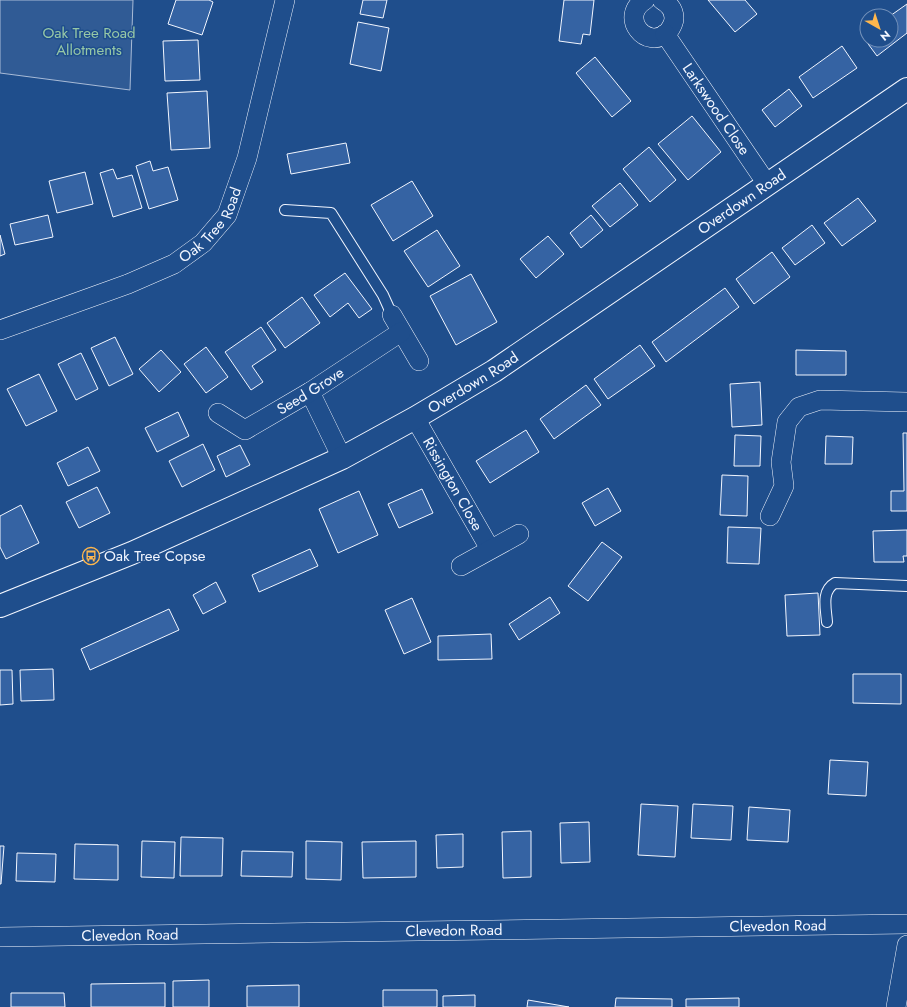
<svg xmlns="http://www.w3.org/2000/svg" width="907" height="1007" font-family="Jost,sans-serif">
<rect width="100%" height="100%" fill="#1f4e8c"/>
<path fill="#305b95" stroke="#a8bbd7" d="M0,0H133L130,90L0,73Z"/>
<path fill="#3563a3" stroke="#f2f6ff" d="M176,0H209L213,2L202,35L168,24Z
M363,0H387L383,18L360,14Z
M564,0H594L590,35L583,34L581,44L559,41Z
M708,0H745L757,14L735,32Z
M907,4V33L877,56L863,37L867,33V40H891L890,16Z
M358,22L389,28L381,71L350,64Z
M198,40L200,80L165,81L163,41Z
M842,46L857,68L813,98L799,77Z
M595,57L631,101L612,117L576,73Z
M789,89L802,106L775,127L762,110Z
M207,91L210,148L171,150L167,93Z
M692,116L721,152L688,180L658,144Z
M346,143L350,163L291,174L287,154Z
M649,147L676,180L650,202L623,169Z
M150,161L153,171L168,167L178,200L149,209L136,166Z
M113,169L117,179L132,175L142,208L113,217L100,173Z
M85,172L93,204L57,213L49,181Z
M412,181L433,216L393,241L371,205Z
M620,183L638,205L610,227L592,206Z
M858,198L876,221L842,246L824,223Z
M48,215L53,237L15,245L10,224Z
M591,215L603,230L581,248L570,233Z
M812,225L825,243L795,265L782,248Z
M437,230L460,266L428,287L404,251Z
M0,235L5,254L0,256Z
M548,236L564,254L536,278L520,259Z
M772,252L790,277L754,304L736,279Z
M345,273L372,309L359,318L348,303L330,317L314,295Z
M471,274L497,322L456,345L430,296Z
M725,288L739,307L666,362L652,342Z
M302,297L320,323L285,348L267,323Z
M261,327L276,350L252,366L263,382L251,390L225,352Z
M115,337L133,374L109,386L91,348Z
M640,345L655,366L608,399L594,379Z
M206,347L228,377L206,393L184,364Z
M161,350L181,372L159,392L139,369Z
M796,350L846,351V375H796Z
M81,353L98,389L76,400L58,364Z
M39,374L57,411L26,426L7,389Z
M760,382L762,425L732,427L730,384Z
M586,385L601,405L554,439L540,419Z
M178,412L189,436L157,452L145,428Z
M526,430L539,452L490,483L476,461Z
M903,433H907V511H891V491H904Z
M735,435L761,436L760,466H734Z
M826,436L853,437L852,464H825Z
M203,444L215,470L182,487L169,461Z
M240,445L250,465L226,477L217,456Z
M88,447L100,471L68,486L57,463Z
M722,475L748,476L747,516L720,515Z
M97,487L110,513L79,528L66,502Z
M608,488L621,511L595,526L582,503Z
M422,489L433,513L399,528L388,504Z
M359,491L378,535L338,553L319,509Z
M21,505L39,543L6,559L0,547V516Z
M728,527L761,528L759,564L727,563Z
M907,530V556H903L904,562H874L873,531Z
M602,542L622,557L588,601L568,586Z
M310,549L318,566L259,592L252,575Z
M216,582L226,602L203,614L193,595Z
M818,593L820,635L787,636L785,595Z
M550,597L560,613L519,640L509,624Z
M412,598L431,642L404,654L385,610Z
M169,609L179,630L90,670L81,649Z
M491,634L492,659L438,660V636Z
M53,669L54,700L21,701L20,670Z
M0,670H12L13,704L0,705Z
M853,674H901V704L853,703Z
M830,760L868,762L866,796L828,794Z
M641,804L678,806L675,857L638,855Z
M693,804L733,806L731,840L691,838Z
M749,807L790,810L788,842L747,840Z
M589,822L590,862L561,863L560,823Z
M531,831V877L503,878L502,832Z
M463,834V867L437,868L436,835Z
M181,837L223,838L222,876H180Z
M142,841L175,842L174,878L141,877Z
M306,841L342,842L341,880L306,879Z
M416,841V877L363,878L362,842Z
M75,844L118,845V880L74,879Z
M0,846H4L1,884H0Z
M242,851L293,852L292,877L241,876Z
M17,853L56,854L55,882L16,881Z
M209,980V1007H173V981Z
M165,983V1007H91V984Z
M299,985V1007H247V986Z
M383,990H437V1007H383Z
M11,993H64L65,1007H11Z
M475,995V1007H443V996Z
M616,998L672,999V1007H615Z
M739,998V1007H686V999Z
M528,1000L569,1007H527Z"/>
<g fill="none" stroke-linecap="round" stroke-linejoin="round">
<g stroke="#f2f6ff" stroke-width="12">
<path id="service" d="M285,210L331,213L383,295L392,315
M827,622C826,608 821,591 835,583L907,586"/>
</g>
<g stroke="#f2f6ff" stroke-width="20">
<g id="minor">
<path d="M645,0C618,16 646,52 668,32C671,28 674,23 674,18C674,10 669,4 662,0"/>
<path id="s1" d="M665,34L767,184"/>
<path d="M392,315L419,361"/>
<path id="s2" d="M0,330L128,284L174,264L203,243L227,215L247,158L285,0"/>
<path d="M310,392L342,458"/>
<path id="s3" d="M218,413L245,430L310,392L401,332"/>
<path id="s4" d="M415,418L490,549"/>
<path d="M770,516L784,486L781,462L787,422L799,407L820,400L907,402"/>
<path d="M461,566L519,534"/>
<path id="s5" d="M0,937L907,924"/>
<path d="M896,1007L907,945"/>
</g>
</g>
<g stroke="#f2f6ff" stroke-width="24">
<g id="tertiary">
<path id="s6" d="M0,606L132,553L342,458L415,418L494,371L907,89"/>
</g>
</g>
<use href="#service" stroke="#1f4e8c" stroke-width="10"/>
<use href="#minor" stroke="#1f4e8c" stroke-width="19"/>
<use href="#tertiary" stroke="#1f4e8c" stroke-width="22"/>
</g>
<defs>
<g id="bus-ring" transform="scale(0.9)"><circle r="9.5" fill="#1f4e8c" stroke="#ffb74d" stroke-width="1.5"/><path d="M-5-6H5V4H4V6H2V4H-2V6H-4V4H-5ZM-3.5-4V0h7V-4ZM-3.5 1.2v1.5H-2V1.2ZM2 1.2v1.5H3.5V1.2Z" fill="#ffb74d"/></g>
</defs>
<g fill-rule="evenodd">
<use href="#bus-ring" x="91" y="556"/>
</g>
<g text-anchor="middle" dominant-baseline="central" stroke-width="3" stroke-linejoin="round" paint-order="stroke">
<g font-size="15" fill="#97c8a6" stroke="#1f4e8c">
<text x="89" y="33">Oak Tree Road<tspan x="89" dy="17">Allotments</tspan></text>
</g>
<g font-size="15" fill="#f2f6ff" stroke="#1f4e8c">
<text stroke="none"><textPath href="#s1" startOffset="91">Larkswood Close</textPath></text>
<text stroke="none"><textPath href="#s6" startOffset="848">Overdown Road</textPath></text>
<text stroke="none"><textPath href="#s2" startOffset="241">Oak Tree Road</textPath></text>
<text stroke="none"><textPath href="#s6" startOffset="524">Overdown Road</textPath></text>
<text stroke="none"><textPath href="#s3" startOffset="108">Seed Grove</textPath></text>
<text stroke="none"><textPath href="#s4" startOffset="76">Rissington Close</textPath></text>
<text stroke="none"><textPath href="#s5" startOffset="778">Clevedon Road</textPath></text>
<text stroke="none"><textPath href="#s5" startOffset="454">Clevedon Road</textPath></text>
<text stroke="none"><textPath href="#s5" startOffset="130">Clevedon Road</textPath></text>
</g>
<g font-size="15" fill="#f2f6ff" stroke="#1f4e8c" text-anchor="start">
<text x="104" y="556">Oak Tree Copse</text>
</g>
</g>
<g transform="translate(879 28) rotate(141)"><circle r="19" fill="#1f4e8c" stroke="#7391ba"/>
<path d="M0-3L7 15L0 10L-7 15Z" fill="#ffb74d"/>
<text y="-6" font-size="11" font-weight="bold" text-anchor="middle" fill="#f2f6ff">N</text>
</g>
</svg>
